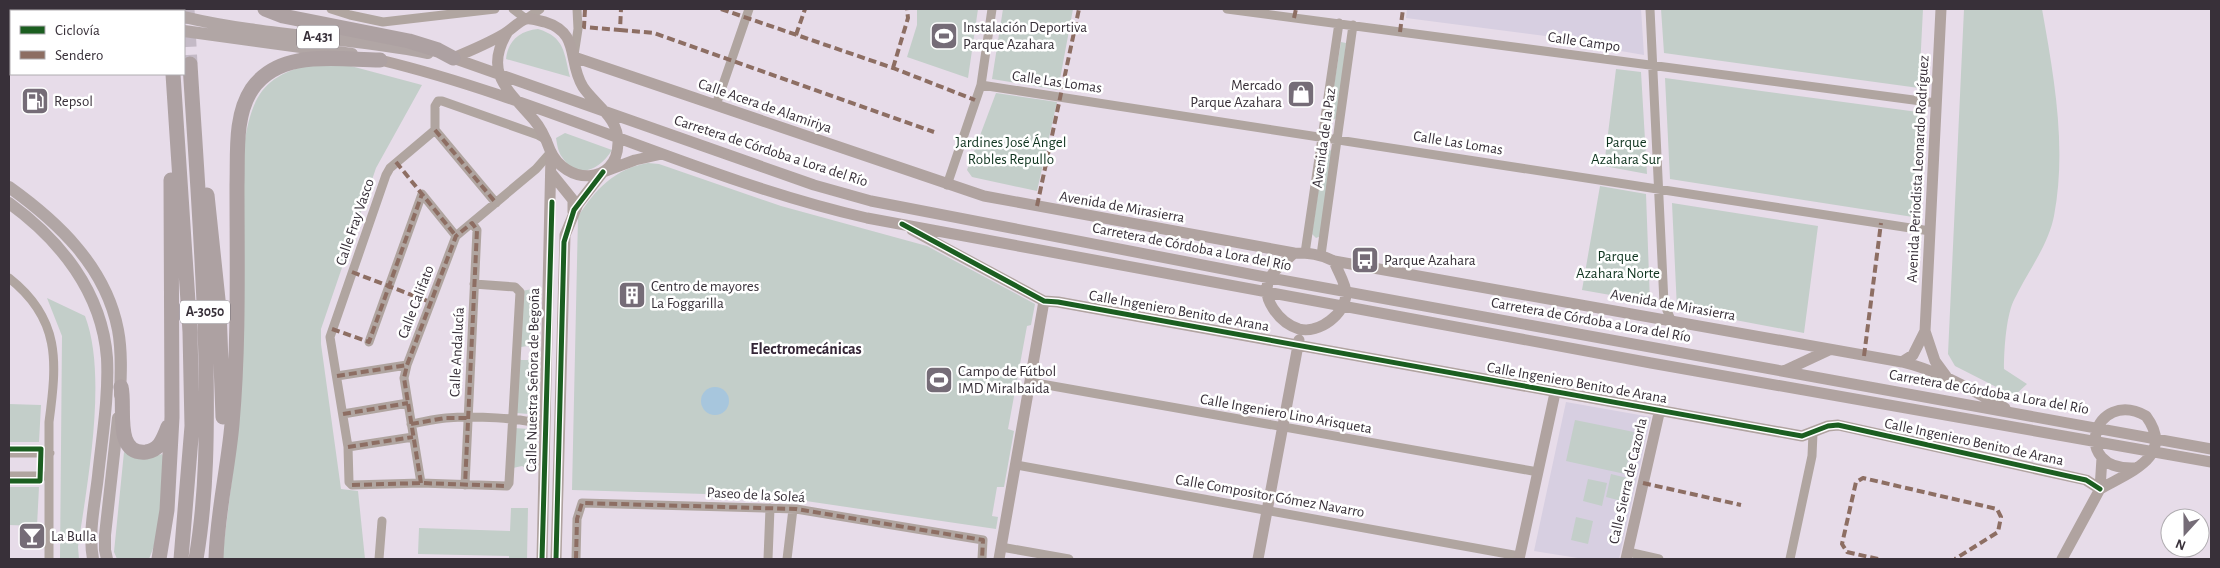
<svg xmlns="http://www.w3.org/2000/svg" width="2220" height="568" font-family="'Alegreya Sans',sans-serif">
<rect width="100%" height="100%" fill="#e7dce9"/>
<path fill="#d7cfe1" d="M1407,9H1641L1644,55L1615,50V45L1406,18Z
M1566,402L1651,417L1619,559H1584L1534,551Z"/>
<path fill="#c3cec9" d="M917,9H978L968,78L907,57L917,25Z
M1003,9H1073L1058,90L992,79Z
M1661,9H1923L1919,88L1664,53Z
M1964,9H2042C2054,77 2067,147 2054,216C2048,246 2028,271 2015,298C2006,314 2004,350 2004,369L2027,384L2014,396L1955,366L1948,354Z
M538,29C565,37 564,53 570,77L506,59C508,41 519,31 538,29Z
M1341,42L1346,43L1338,117L1333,120L1329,116Z
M314,64L347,65L422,85L376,168L321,329V344L341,489L358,491L365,559H222L238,430L244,145C252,97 262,75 314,64Z
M1616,69L1641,72L1647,174L1604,166Z
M1665,78L1918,112L1913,217L1670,179Z
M996,93L1057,102L1037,191L972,177L967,170Z
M565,133L612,150C600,170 577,181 562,157C558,152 557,144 556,138Z
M1329,148L1333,154L1321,236L1316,238L1312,234L1324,152Z
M648,163L659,164L781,206L927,246L1035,304L1031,325L1027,326L1008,429L1014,431L1004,487H997L992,516L998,517L996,529L772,496L572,490L578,217C594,190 616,168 648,163Z
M1600,186L1646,194L1650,302L1582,290Z
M1672,203L1818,226L1804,333L1677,309Z
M533,289L531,349L528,346L521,347V291Z
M47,298L85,316C108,376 87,484 78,547L79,559H60L62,336Z
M531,356L529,414L516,413L518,357L521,360H528Z
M9,404L41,405L39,442H9Z
M1575,420L1634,432L1625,474L1566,461Z
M514,428L529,429L528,469L522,466L513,468Z
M124,452C137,458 150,458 162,454L164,458L158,536L149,559H117L114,552Z
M1611,474L1635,480L1629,503L1606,497Z
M1588,479L1607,483L1602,506L1583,501Z
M9,487H39L37,526L9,525Z
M511,508H528L527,559H509V556L418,554L419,528L510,531Z
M1576,517L1593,521L1588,544L1571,540Z"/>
<path fill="#a7c6dd" d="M701 401a14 14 0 1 1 28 0a14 14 0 1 1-28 0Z"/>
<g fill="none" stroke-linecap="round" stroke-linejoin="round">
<path stroke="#c4bac6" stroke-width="15" stroke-dasharray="15 8" stroke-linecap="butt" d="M187,9L190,64"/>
<path stroke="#b0a5a0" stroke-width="9" d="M331,9L350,15L383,22L495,9
M513,9L526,19L540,9
M1227,9L1936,103
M1650,9L1664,303L1671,320
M574,55L578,29L577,9
M981,85L1930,231
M716,105L749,9
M435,130L390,168L386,175L330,337L348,447L349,482L352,485L421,483L507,486L509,483L520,292L515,287L474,284
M435,130V106L438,101H442L538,135L547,140
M435,130L496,203
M947,185L981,85L992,9
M422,194L456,236
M1305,253L1339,23
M1321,255L1353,25
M9,278C61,319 57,362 49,422V559
M369,342L422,194
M337,376L407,365
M1030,382L1538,472
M343,414L408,403
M411,424C423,422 434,419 446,418C469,416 525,417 545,426
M348,447L413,437
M9,453H50
M1016,465L1519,556
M9,476H49
M421,483L404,378L407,365L456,236L536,169L551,152
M465,485L477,230L472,223
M1001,547L1069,559
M1628,552L1659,559
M379,559L382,521
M576,559L577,519L582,503L796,509L983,540L982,559
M768,559L770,508
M787,559L793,509
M1790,559L1812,456L1813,433"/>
<path stroke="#b0a3a0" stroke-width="11" d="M574,57L984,196L1294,253
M453,58L814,185L871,201L1270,278L2211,449
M453,58C470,51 487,44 504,34C511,30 519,21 526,19C532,18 539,21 545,22C581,33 567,62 583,87C595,105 619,118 618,143C617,186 565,185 550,150C546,139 542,129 534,120C509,91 483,73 507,33
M380,60C546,100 701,180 867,218L1651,363L2211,462
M552,174L573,200V212
M912,230L1044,301L1058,302L1802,436L1828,426L1838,425L2086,480L2100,489
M1334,261C1337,270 1346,284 1346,293C1346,314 1319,334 1299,329C1280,323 1259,298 1270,278C1274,269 1287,260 1294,253C1309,253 1320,254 1334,261L1902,362C1940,371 1971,390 2005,408
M1925,331L1935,361L1946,376
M1902,362L1913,355L1925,331L1941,9
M1784,371L1829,350
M2100,489C2129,472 2176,457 2146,416C2094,387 2069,471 2135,468
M542,559L551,154
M556,559L565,235L578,204L603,172L635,160L662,154
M999,559L1044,301
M1258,559L1299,340
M1519,559L1555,393
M1626,559L1660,409
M2062,559L2100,489L2102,458"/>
<path stroke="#b1a6a5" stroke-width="12" d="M106,9L113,11
M142,9L149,11
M161,9L167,11
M56,11L59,9
M75,11L77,9
M184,17C264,36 347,37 428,53
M184,31L352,54
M9,52L11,51
M9,187C58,222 106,267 118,330C122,351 121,374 120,395
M9,203C60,240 102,292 107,358C109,397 102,437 98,476C95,503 88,533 93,559
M107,559L105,550V535L118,418"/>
<path stroke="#ada1a2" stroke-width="15" d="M265,9L283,16L409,41L438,50L453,58
M190,64C196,163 204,263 206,363C207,428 207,495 196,559
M173,74L190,332L192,426L181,559
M207,195L219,309L223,417
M121,387C126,406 113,455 146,452C160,450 163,439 168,427
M159,559L167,510L172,417L171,180
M216,559C217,514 228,469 232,424C239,345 237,264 237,185C238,154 234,116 252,89C280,48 338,60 380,60"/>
<path stroke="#8d6e63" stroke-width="4" stroke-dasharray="8 4" stroke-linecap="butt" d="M585,9L584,27L620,30L621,9
M721,9L893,68L975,100
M1294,18L1296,9
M620,30L654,33L934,132
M1400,32L1403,9
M796,35L805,9
M893,68L908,18L907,9
M435,130L496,203
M396,162L456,236
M1037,206L1079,9
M352,272L430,302
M332,329L369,342L422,194
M1864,356L1881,223
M337,376L407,365
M343,414L408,403
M411,424L445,418H468
M348,447L413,437
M421,483L404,378L407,365L456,236L472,223L477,230L465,485
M1643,483L1741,505
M352,485L421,483L507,486
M576,559L577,519L582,503L796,509L983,540L982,559
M1878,559L1847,552L1842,544L1856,482L1863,478L1997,509L2001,517L1998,532L1955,559"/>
<g stroke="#fff" stroke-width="8">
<path id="cycleway" d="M902,224L1044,301L1058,302L1802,436L1828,426L1838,425L2086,480L2100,489
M9,449H41L40,481H9
M542,559L552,202
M556,559L564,242L574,210L603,172"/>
</g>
<use href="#cycleway" stroke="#1b5e20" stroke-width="5"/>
</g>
<defs>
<g id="stadium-square" transform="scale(1.4375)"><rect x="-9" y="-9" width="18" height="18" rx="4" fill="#756c77" stroke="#fff"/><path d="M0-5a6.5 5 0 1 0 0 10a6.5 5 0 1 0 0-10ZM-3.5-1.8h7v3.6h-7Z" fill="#fff"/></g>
<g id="shop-square" transform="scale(1.4375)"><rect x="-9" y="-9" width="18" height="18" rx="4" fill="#756c77" stroke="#fff"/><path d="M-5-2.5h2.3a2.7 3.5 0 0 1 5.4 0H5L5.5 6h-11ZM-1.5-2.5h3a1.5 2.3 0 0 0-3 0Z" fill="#fff"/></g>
<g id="fuel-square" transform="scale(1.4375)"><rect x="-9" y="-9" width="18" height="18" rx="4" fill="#756c77" stroke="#fff"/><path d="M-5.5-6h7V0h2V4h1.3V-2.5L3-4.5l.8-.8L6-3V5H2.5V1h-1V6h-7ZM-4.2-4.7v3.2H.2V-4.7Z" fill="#fff"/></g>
<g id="bus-square" transform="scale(1.4375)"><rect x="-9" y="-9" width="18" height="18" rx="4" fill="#756c77" stroke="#fff"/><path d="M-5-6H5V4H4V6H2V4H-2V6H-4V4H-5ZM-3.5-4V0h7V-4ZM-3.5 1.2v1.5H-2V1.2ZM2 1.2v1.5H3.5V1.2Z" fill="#fff"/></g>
<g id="building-square" transform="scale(1.4375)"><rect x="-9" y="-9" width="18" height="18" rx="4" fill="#756c77" stroke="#fff"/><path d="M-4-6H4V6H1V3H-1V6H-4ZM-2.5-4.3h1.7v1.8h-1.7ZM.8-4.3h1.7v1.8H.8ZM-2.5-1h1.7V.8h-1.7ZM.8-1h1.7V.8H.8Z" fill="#fff"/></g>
<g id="bar-square" transform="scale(1.4375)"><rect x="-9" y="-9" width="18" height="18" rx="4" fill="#756c77" stroke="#fff"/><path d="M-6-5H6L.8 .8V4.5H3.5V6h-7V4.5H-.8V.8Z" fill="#fff"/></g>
</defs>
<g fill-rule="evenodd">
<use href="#stadium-square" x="944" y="36"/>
<use href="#shop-square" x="1301" y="94"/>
<use href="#fuel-square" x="35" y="101"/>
<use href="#bus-square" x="1365" y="260"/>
<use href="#building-square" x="632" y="295"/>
<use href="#stadium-square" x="939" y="380"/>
<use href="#bar-square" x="32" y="536"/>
</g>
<g text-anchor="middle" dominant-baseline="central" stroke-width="5" stroke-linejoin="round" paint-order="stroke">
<g fill="#fff" stroke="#746e74" stroke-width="1">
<rect x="297" y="25.5" width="42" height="23" rx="4"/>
<rect x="180" y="300.5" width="50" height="23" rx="4"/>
</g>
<g font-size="14" font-weight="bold" fill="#383039">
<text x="318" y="37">A-431</text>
<text x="205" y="312">A-3050</text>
</g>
<g font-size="15" fill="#383039" stroke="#fff" text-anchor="start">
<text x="963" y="27">Instalación Deportiva<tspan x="963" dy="17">Parque Azahara</tspan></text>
<text x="1282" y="85" text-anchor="end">Mercado<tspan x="1282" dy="17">Parque Azahara</tspan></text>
<text x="54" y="101">Repsol</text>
<text x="1384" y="260">Parque Azahara</text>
<text x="651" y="286">Centro de mayores<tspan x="651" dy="17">La Foggarilla</tspan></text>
<text x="958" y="371">Campo de Fútbol<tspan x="958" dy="17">IMD Miralbaida</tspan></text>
<text x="51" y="536">La Bulla</text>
</g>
<g font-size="15" fill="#383039" stroke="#fff">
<text transform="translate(1584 42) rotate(8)">Calle Campo</text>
<text transform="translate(1057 82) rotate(8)">Calle Las Lomas</text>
<text transform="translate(765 106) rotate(19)">Calle Acera de Alamiriya</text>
<text transform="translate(1324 138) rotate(-82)">Avenida de la Paz</text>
<text transform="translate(1458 143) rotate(9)">Calle Las Lomas</text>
<text transform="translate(771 151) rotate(18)">Carretera de Córdoba a Lora del Río</text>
<text transform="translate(1918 169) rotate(-87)">Avenida Periodista Leonardo Rodríguez</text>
<text transform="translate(1122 207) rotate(10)">Avenida de Mirasierra</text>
<text transform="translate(355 222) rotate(-71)">Calle Fray Vasco</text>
<text transform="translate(1192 247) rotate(11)">Carretera de Córdoba a Lora del Río</text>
<text transform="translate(416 302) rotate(-69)">Calle Califato</text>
<text transform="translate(1673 305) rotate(10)">Avenida de Mirasierra</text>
<text transform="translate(1179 311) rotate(10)">Calle Ingeniero Benito de Arana</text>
<text transform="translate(1591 320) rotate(10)">Carretera de Córdoba a Lora del Río</text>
<text transform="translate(457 352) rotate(-87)">Calle Andalucía</text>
<text transform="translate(533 380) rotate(-89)">Calle Nuestra Señora de Begoña</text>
<text transform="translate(1577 383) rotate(10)">Calle Ingeniero Benito de Arana</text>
<text transform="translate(1989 392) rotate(10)">Carretera de Córdoba a Lora del Río</text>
<text transform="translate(1286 414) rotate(10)">Calle Ingeniero Lino Arisqueta</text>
<text transform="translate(1974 442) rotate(12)">Calle Ingeniero Benito de Arana</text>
<text transform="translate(1628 481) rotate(-77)">Calle Sierra de Cazorla</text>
<text transform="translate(756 495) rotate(3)">Paseo de la Soleá</text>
<text transform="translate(1270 496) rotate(10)">Calle Compositor Gómez Navarro</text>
</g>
<g font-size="15" fill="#0f341f" stroke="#fff">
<text x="1011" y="142">Jardines José Ángel<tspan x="1011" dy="17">Robles Repullo</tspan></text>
<text x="1626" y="142">Parque<tspan x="1626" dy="17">Azahara Sur</tspan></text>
<text x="1618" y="256">Parque<tspan x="1618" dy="17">Azahara Norte</tspan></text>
</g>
<g font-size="16" font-weight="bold" fill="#342536" stroke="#fff">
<text x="806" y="349">Electromecánicas</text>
</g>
</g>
<rect width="2220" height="568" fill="none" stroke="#383039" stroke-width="20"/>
<rect x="10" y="10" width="175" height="65" fill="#ffffff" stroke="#afacb0"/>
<rect x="20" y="26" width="25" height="8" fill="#1b5e20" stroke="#afacb0"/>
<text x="55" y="35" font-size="15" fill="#383039">Ciclovía</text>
<rect x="20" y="51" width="25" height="8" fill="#8d6e63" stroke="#afacb0"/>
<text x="55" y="60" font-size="15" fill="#383039">Sendero</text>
<g transform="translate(2185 533) rotate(201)"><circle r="24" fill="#ffffff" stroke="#afacb0"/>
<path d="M0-4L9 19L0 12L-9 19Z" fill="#756c77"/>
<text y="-8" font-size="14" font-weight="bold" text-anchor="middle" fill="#383039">N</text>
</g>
</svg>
